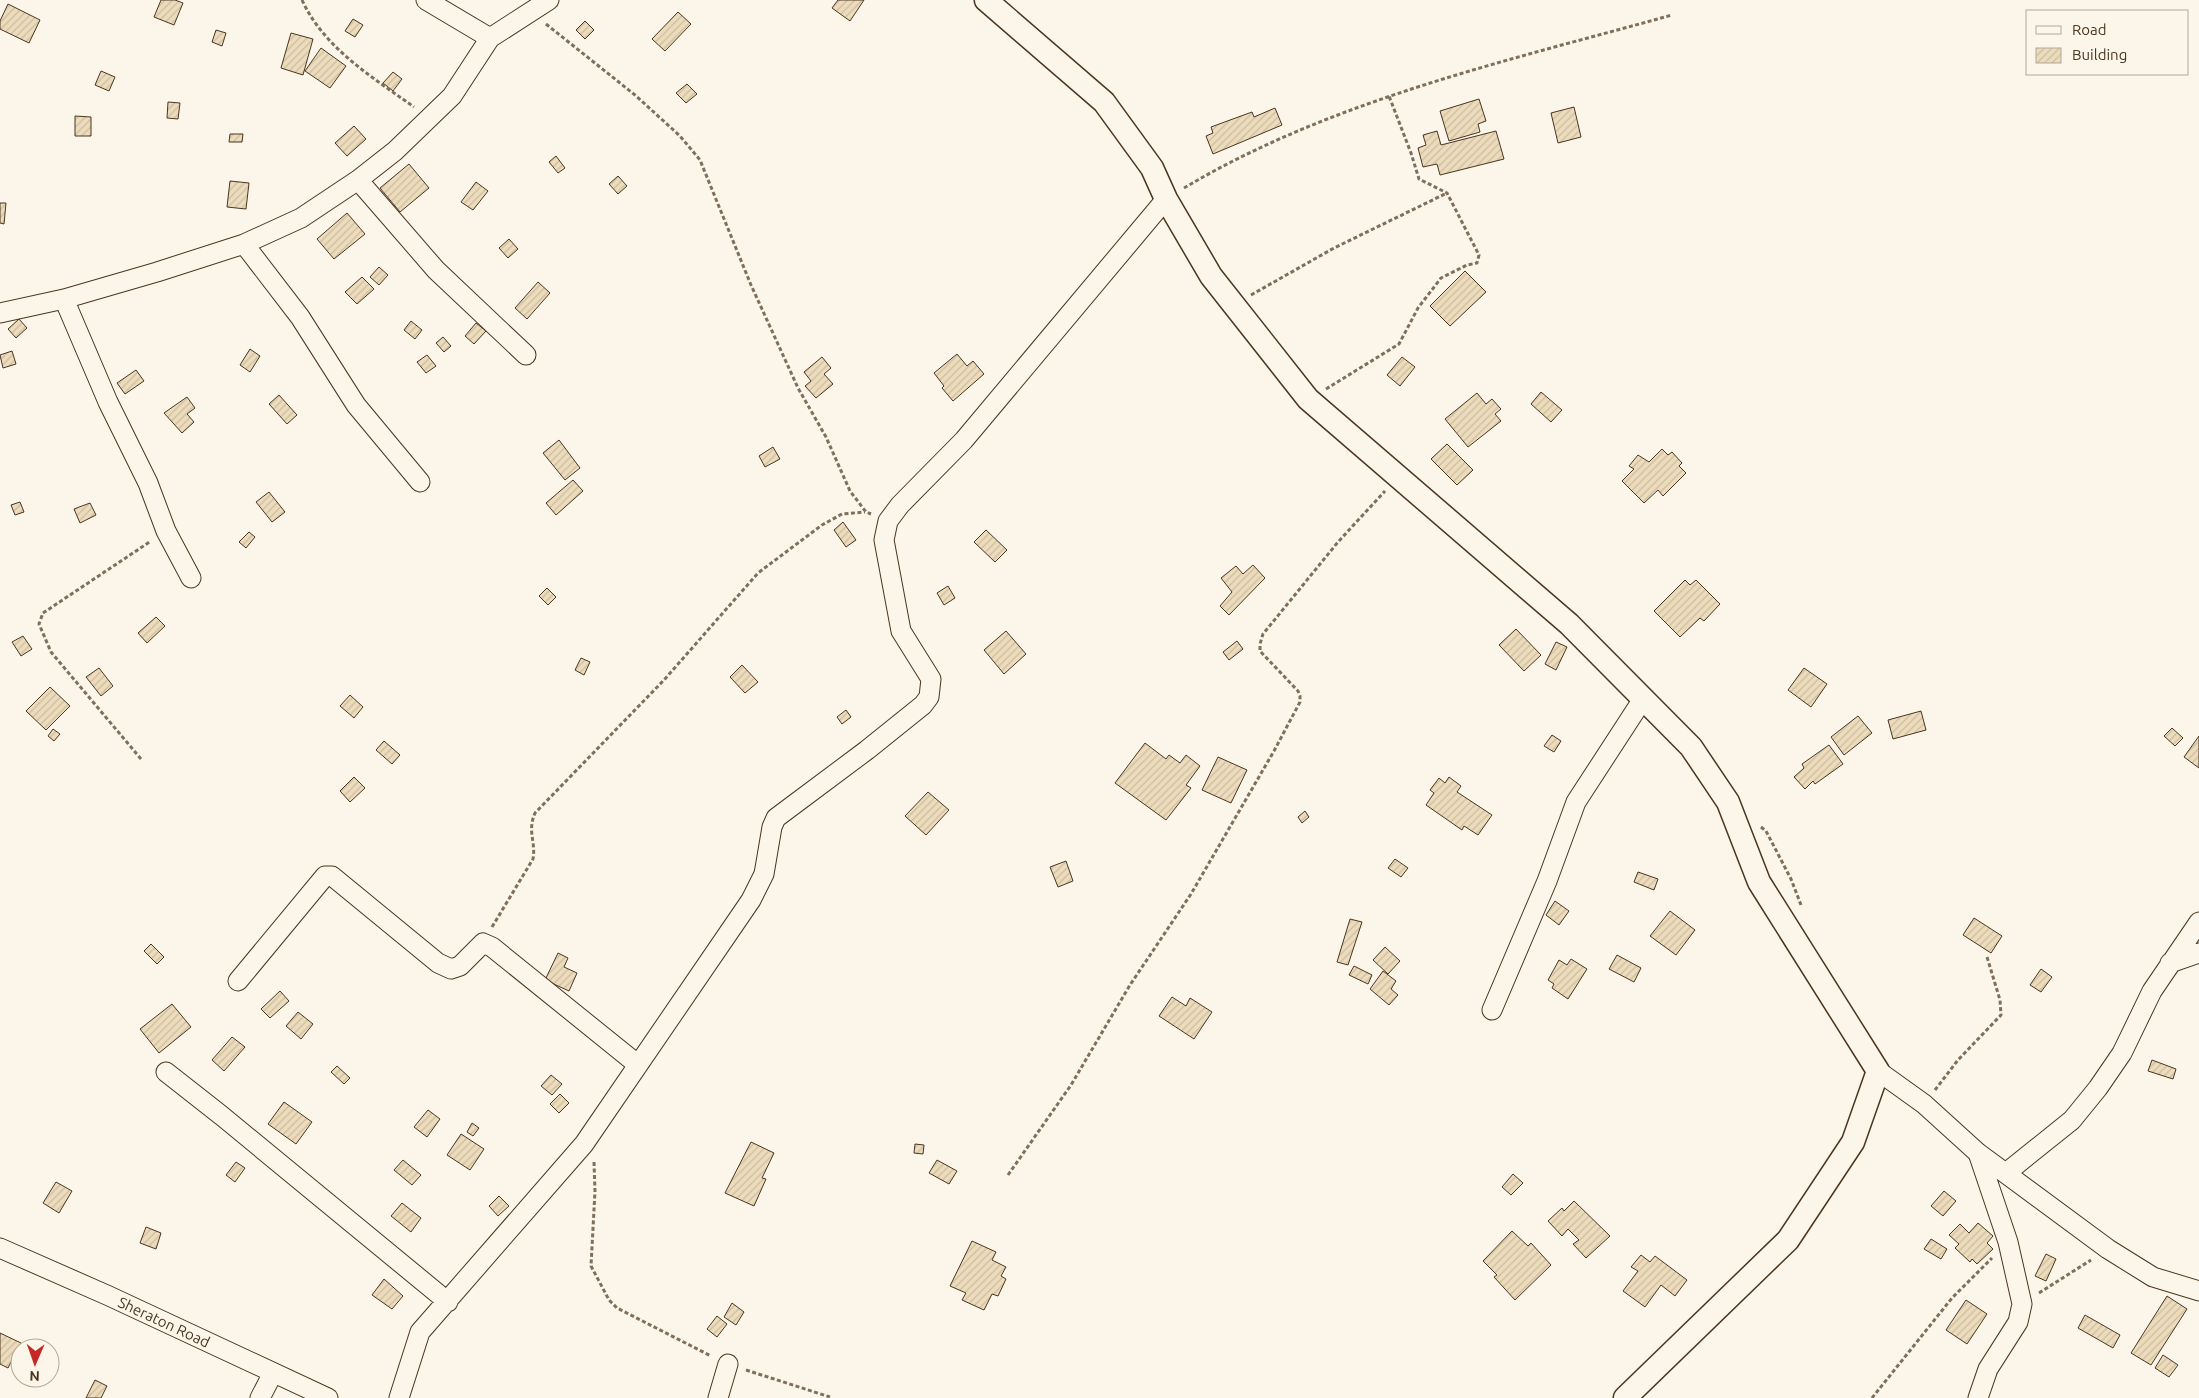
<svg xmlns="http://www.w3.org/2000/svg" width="2199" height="1398" font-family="Ubuntu,sans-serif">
<defs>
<pattern id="building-hatch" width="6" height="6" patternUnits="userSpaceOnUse" patternTransform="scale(1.25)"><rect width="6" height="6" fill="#ecdcbc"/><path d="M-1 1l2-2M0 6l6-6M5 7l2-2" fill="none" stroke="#ccbda1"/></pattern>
</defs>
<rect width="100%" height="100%" fill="#fbf6e9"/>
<path fill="url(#building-hatch)" stroke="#4a3520" d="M161,0H175L183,3L174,25L154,17Z
M838,0H864L850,21L832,8Z
M8,4L40,20L29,43L0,29V21Z
M678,12L691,24L665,51L652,39Z
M353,19L363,25L355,37L345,31Z
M585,21L594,30L585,39L576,30Z
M216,30L226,33L222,46L212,42Z
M291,33L313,39L303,75L281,68Z
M321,48L346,66L330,88L305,71Z
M101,71L115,77L109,91L95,85Z
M393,72L402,79L393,91L383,83Z
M687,84L697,94L686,103L676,93Z
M1479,99L1486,121L1478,124L1480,132L1449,141L1440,111Z
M168,102L180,103L178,119L167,118Z
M1574,107L1581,137L1558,143L1551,113Z
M1275,108L1282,125L1213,154L1206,136L1213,133L1211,127L1252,112L1254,117Z
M75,116L91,117V136H75Z
M354,126L366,139L347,156L335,143Z
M1437,131L1441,145L1496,131L1504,159L1440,175L1437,164L1423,167L1418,148L1426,145L1423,135Z
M230,134H243L242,142H229Z
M556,156L565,168L558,173L549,162Z
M409,164L429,188L400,212L380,188Z
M618,176L627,186L618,194L609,184Z
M230,181L249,183L246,209L227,207Z
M476,182L488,191L473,210L461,202Z
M0,203H6L4,224L0,223Z
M347,213L365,234L334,259L317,239Z
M509,239L518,249L508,258L499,248Z
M379,267L388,275L379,285L370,277Z
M1465,271L1486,292L1450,326L1430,306Z
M362,277L374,289L357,304L345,292Z
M538,282L550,293L527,319L515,308Z
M19,319L27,328L16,338L8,329Z
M411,321L422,330L415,339L404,330Z
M476,323L486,331L474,344L465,336Z
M443,337L451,346L444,352L436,343Z
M250,349L260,356L250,372L240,365Z
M12,351L16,364L3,368L0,355Z
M957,354L967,366L973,361L984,374L953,401L942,388L944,386L934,373Z
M427,355L436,366L426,373L417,362Z
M822,357L831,368L824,374L833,384L816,398L805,386L811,381L804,372Z
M1402,357L1415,367L1400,386L1387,375Z
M136,370L144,381L125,394L117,383Z
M1541,392L1562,410L1551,422L1531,404Z
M1477,393L1486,404L1492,399L1501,409L1495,414L1501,421L1468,447L1445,419Z
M279,395L297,415L287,424L269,404Z
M187,397L195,408L187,414L194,422L182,433L164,413Z
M559,440L580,468L565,480L543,453Z
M1447,444L1473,470L1457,485L1431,459Z
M773,447L780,459L765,467L759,456Z
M1662,449L1668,455L1672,452L1682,463L1679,466L1686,473L1663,496L1658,490L1644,503L1622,481L1634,469L1629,466L1638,455L1649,462Z
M573,480L583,491L556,515L546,503Z
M269,492L285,512L272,522L256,502Z
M20,502L24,512L15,515L11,505Z
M90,503L96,515L80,523L74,509Z
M843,522L856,540L846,547L834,530Z
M986,530L1007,550L995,562L974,542Z
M249,532L255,537L246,548L239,542Z
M1253,565L1265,578L1229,615L1220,606L1232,592L1221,578L1236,566L1243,574Z
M1685,580L1690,585L1696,580L1720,604L1704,621L1700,618L1680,637L1654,611Z
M948,586L955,598L944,605L937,593Z
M547,588L556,597L548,605L539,596Z
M156,617L165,626L147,643L138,633Z
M1516,629L1541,655L1524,671L1499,645Z
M1006,631L1026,654L1004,674L984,650Z
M23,636L32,649L21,656L12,642Z
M1237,641L1243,649L1229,660L1223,652Z
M1556,642L1567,647L1556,670L1545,664Z
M581,658L590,662L584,675L575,670Z
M742,665L758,682L745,693L730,677Z
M99,668L113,686L101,696L86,677Z
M1804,668L1827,684L1811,707L1788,690Z
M50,687L70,706L46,730L26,711Z
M350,695L363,707L354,718L340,706Z
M846,710L851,717L842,724L837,717Z
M1921,711L1926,730L1893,739L1888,720Z
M1858,716L1872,733L1844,755L1831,737Z
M2172,728L2183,738L2175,746L2164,736Z
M53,729L60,734L54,741L48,736Z
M1552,735L1561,741L1554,752L1544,746Z
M2199,736V768L2184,757Z
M384,741L400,755L392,764L376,750Z
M1145,743L1166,759L1169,755L1180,763L1186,755L1200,766L1186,785L1191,788L1166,820L1115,783Z
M1829,745L1843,764L1815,784L1813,781L1805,789L1794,777L1804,768L1802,764Z
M1218,757L1247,770L1231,803L1202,790Z
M354,777L365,788L350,802L340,791Z
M1449,777L1461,786L1457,792L1492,815L1478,835L1464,826L1462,830L1426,805L1434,793L1430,790L1439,778L1445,783Z
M928,792L949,810L926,835L905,816Z
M1305,811L1309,817L1302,823L1298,817Z
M1395,859L1408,868L1401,877L1388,868Z
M1066,861L1073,881L1058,887L1050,867Z
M1638,872L1658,879L1654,890L1634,882Z
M1555,901L1569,911L1559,925L1546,915Z
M1670,911L1695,930L1676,955L1650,936Z
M1974,918L2002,936L1991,953L1963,935Z
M1350,919L1362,922L1348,965L1337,962Z
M151,944L164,957L157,964L144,951Z
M1385,947L1400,961L1388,974L1373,960Z
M558,953L568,958L564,967L577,973L569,991L545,980Z
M1617,955L1641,968L1634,982L1609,969Z
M1571,959L1587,969L1568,999L1552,988L1554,984L1548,980L1559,960L1567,965Z
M1354,966L1372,975L1368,984L1349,975Z
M2041,969L2052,977L2041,992L2030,985Z
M1383,971L1396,981L1391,989L1398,995L1389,1005L1370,989Z
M280,991L289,1001L270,1018L261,1009Z
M1172,997L1186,1006L1190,998L1212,1012L1194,1039L1159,1016Z
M172,1004L191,1027L159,1053L140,1029Z
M298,1012L313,1024L301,1039L286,1026Z
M232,1037L245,1047L224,1071L212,1060Z
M2152,1060L2176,1069L2173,1079L2148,1071Z
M337,1066L350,1078L344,1084L331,1072Z
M551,1075L562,1084L552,1095L541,1086Z
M560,1094L569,1103L559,1113L550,1104Z
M284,1102L312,1122L296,1144L268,1124Z
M428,1110L440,1119L427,1137L414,1127Z
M472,1123L479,1128L473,1136L467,1132Z
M461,1134L484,1149L470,1170L447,1155Z
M751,1142L774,1153L762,1178L766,1179L754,1206L725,1193Z
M915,1144L924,1145L923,1154L914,1153Z
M403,1160L421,1175L412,1185L394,1170Z
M937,1160L957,1171L949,1184L929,1173Z
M236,1162L245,1168L235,1182L226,1175Z
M1513,1174L1523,1183L1511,1195L1502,1187Z
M56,1182L72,1191L59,1213L43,1203Z
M1944,1191L1956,1201L1943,1216L1931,1206Z
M499,1196L509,1206L498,1216L489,1206Z
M1574,1201L1610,1236L1586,1258L1573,1244L1579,1240L1568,1229L1562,1236L1548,1221L1562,1208L1564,1211Z
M402,1203L421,1218L411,1232L391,1216Z
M1978,1223L1993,1236L1987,1243L1993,1249L1977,1264L1972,1259L1970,1262L1955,1248L1959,1244L1949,1235L1960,1224L1969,1233Z
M146,1227L161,1233L156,1249L140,1243Z
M1512,1231L1528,1246L1531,1243L1551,1265L1515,1300L1494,1277L1497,1275L1483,1261Z
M1931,1239L1947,1249L1941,1259L1924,1249Z
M972,1241L996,1252L992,1260L1006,1267L1001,1276L1006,1279L998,1296L992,1294L984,1310L962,1300L966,1293L950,1286Z
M2046,1254L2056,1259L2046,1281L2035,1276Z
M1641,1255L1650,1262L1655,1256L1687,1280L1675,1296L1661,1285L1645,1307L1623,1291L1638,1271L1631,1267Z
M384,1279L403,1296L392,1309L372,1295Z
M2167,1296L2187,1309L2151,1365L2131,1353Z
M1966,1300L1987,1314L1967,1344L1946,1330Z
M732,1303L744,1312L736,1325L724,1317Z
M2085,1315L2120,1335L2113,1348L2078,1328Z
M717,1316L727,1324L717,1337L707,1329Z
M0,1333L21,1343L8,1368L0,1364Z
M2163,1355L2178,1365L2169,1377L2155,1368Z
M95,1380L107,1386L101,1398H86Z"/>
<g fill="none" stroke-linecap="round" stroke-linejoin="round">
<g stroke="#4a3520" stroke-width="21">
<path id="minor" d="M426,0L490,38
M358,180L436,270L526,355
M244,244L300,317L356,405L420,482
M64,299L108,402L148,483L166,531L191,578
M0,313L64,299L157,272L244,244L301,218L358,180L395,151L452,96L490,38L549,0
M2170,963L2199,953
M238,981L325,876H332L438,963L451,969L460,966L483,943L492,947L637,1064
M1492,1010L1547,881L1576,802L1643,699
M1878,1071L1924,1104L1978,1153L2108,1249L2153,1277L2199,1291
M166,1072L222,1116L448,1302
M1978,1153L2008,1242L2022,1304L2018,1322L1988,1369L1978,1398
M2006,1173L2072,1120L2098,1088L2122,1053L2152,991L2199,922
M0,1248L109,1296L328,1398
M260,1398L273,1373
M399,1398L420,1332L584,1144L751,900L764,874L772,827L776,818L867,750L923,705L929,697L931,679L901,631L884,540L888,521L900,505L964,440L1166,199
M718,1398L728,1364"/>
</g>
<g stroke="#4a3520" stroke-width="25">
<path id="tertiary" d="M986,0L1104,102L1152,168L1166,199L1211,276L1308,399L1569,624L1691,747L1728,802L1759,882L1878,1071L1853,1142L1788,1240L1625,1398"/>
</g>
<path stroke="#7f6f5c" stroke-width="3" stroke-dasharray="4 2.5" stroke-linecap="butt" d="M302,0C324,48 372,77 414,107
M546,24L635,95L680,136L700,160L751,285L798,388L826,437L850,491L866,512L871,514
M1184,188C1332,100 1507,61 1672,15
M1251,295L1334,248L1447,193
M1326,389L1399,344L1418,308L1441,278L1467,265L1477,263L1479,255L1447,193L1419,179L1411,153L1389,96
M141,759L51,652L39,624L43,613L151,541
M1761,827L1766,831L1791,879L1801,905
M492,927L533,859C536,841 527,832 535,813L664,680L758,573L822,525L842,514L865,512
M1935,1090L1958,1060L2001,1015L2000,1000L1987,957
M594,1162L595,1191L591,1266L609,1300L617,1308L711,1356
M1008,1175L1071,1085L1130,985L1191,894L1274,751L1300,702V696L1298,691L1260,651V644L1263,634L1338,542L1385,491
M2039,1293L2091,1260
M746,1370L830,1397
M1872,1398L1952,1298L1992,1258"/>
<use href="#minor" stroke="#fbf6e9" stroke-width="19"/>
<use href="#tertiary" stroke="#fbf6e9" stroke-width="22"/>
</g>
<g text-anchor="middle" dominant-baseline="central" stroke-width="4" stroke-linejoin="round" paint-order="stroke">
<g font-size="15" fill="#4a3520" stroke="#fbf6e9">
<text transform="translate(164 1322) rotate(25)">Sheraton Road</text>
</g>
</g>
<rect x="2026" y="10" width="162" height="65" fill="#fbf6e9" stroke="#b4a999"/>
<rect x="2036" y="26" width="25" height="8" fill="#fbf6e9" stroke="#b4a999"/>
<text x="2072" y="35" font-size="15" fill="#4a3520">Road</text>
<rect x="2036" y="48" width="25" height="15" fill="url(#building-hatch)" stroke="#b4a999"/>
<text x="2072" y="60" font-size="15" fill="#4a3520">Building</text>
<g transform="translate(35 1363) rotate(182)"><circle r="24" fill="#fbf6e9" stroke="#b4a999"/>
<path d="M0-4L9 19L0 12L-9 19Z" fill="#c62828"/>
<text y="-8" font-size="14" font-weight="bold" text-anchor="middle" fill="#4a3520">N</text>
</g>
</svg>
